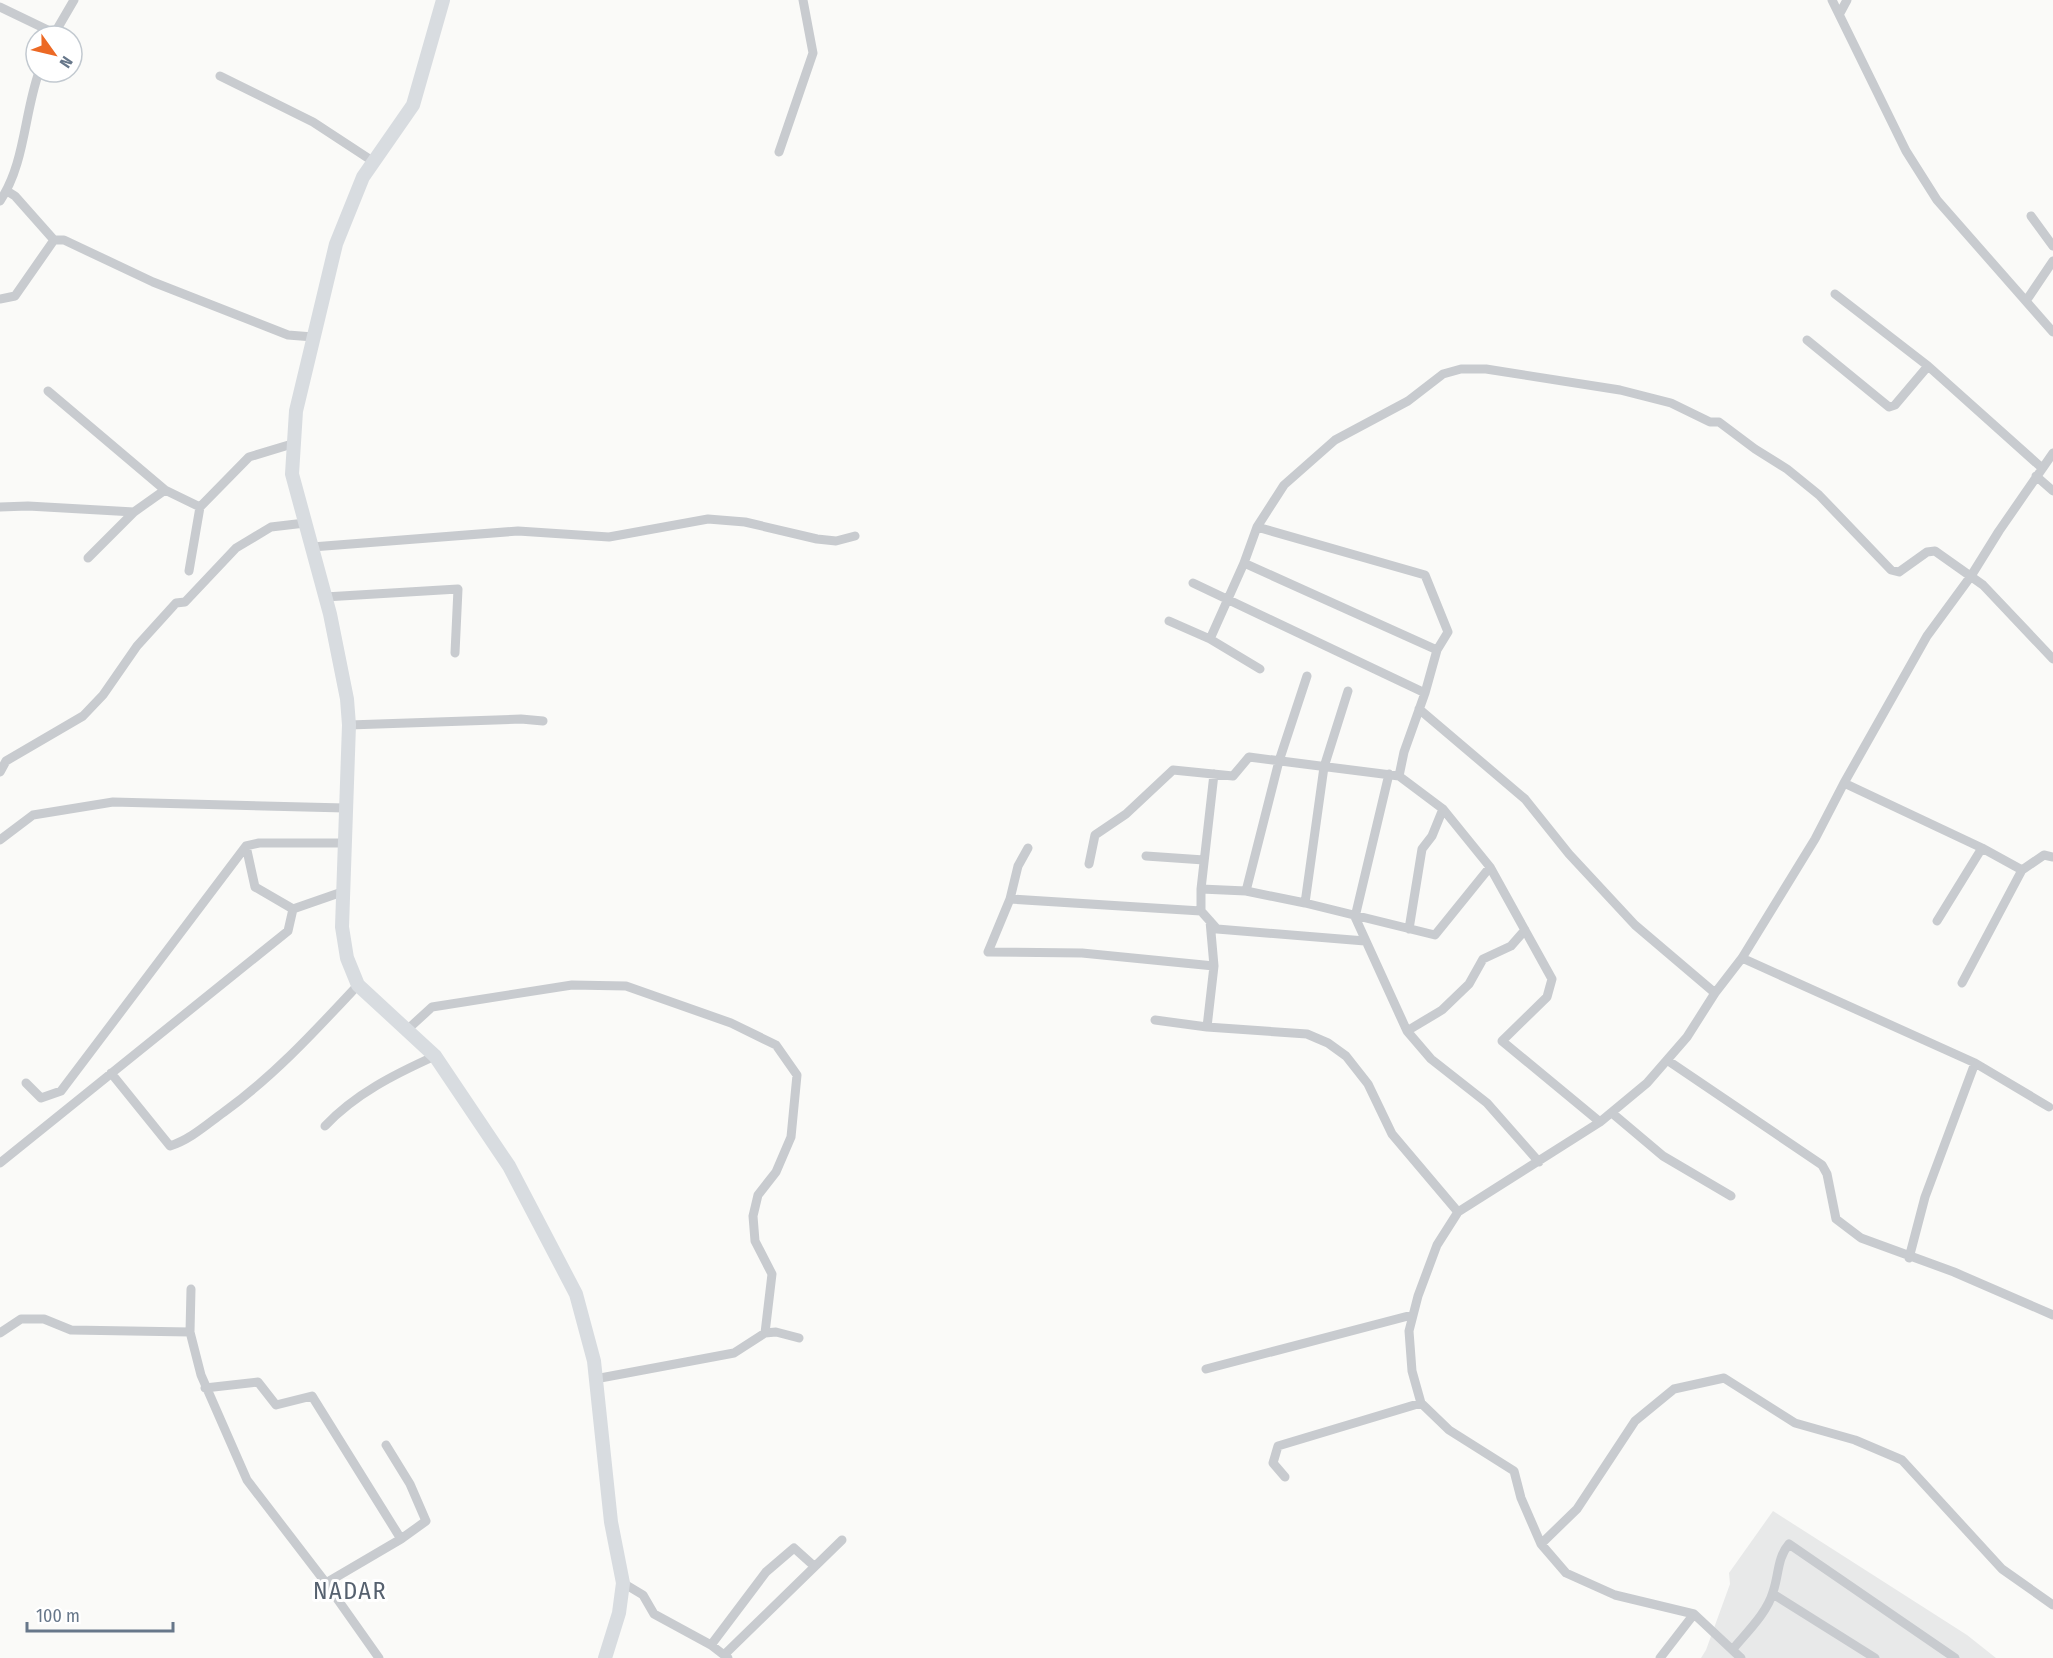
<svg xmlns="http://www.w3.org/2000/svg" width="2053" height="1658" font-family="'Fira Sans Condensed',sans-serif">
<rect width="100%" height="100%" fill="#fafaf8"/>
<path fill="#e8e9e9" d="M1773,1511L1967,1635L1996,1658H1701L1706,1650L1730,1584L1729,1573Z"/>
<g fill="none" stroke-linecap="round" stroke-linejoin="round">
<path stroke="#c8cbcf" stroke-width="9" d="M1832,0L1906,151L1937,200L2053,332
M0,7L54,33
M1840,13L1847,0
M53,36L74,0
M220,76L313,122L374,162
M779,152L813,53L803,0
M7,191L15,196L54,240
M0,201C25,164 24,114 39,72
M2031,216L2053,246
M1835,294L1928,366
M0,299L15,296L54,240H64L153,282L288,335L313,337
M2026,301L2053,261
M1807,340L1889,407L1895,405L1928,366L2042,468
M48,391L165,490
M2036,476L2053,491
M0,507L28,506L134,512L165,490L200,507L249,457L292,444
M1257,527L1425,575L1448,632L1437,650
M312,547L518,531L609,537L708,519L745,522L817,539L836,541L855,536
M88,558L134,512
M1244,563L1257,527L1284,485L1335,440L1408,401L1443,374L1461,369H1486L1620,390L1671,403L1710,422H1719L1755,449L1787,469L1819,495L1891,570L1899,572L1927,552L1935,551L1983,585L2053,659
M189,571L200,507
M1193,583L1425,693L1404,752L1399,776
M325,597L458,589L455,653
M1169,621L1210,639
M1260,669L1210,639L1244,563L1437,650L1425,693
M1419,709L1525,799L1569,854L1635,925L1715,993
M349,725L521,719L543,721
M0,772L6,761L83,716L103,695L137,646L176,603L185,602L236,548L271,527L305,523
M1389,774L1355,917L1407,1031L1431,1059L1487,1103L1539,1162
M1844,783L1982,848L2022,870
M0,840L33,815L113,802L345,808
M246,846L255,887L293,909
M1028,848L1018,866L1010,899L988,952L1082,953L1214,966L1207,1027L1307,1034L1328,1043L1346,1056L1368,1084L1392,1134L1458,1212
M1146,856L1204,860
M1089,864L1095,835L1126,814L1173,770L1233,776L1249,757L1399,776L1443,809L1490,867L1552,979L1547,997L1502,1041L1600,1122
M1201,889L1214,774
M1246,891L1279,761L1307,676
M1010,899L1201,911V889L1246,891L1305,903L1435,935L1490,867
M1305,903L1324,767L1348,691
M1201,911L1217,929L1365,941
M1210,921L1214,966
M1937,921L1982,848
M1409,929L1422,849L1432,836L1443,809
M1742,958L1975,1063L2049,1107
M1962,983L2022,870L2044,855L2053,857
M1155,1020L1207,1027
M408,1029L432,1007L572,985L626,986L731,1023L776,1045L797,1075L791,1137L776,1172L758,1195L753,1216L755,1241L772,1274L765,1333
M1407,1031L1442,1010L1469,984L1483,959L1511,946L1525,930
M1667,1060L1822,1165L1827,1174L1836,1219L1861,1238L1954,1272L2053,1315
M111,1073L170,1146C191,1139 206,1125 224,1112C275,1075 316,1030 358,985
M26,1083L41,1098L61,1091L246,846L259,843H344
M1612,1113L1663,1156L1731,1196
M325,1126C355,1094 395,1074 435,1056
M0,1163L288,931L293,909L342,892
M1909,1258L1925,1197L1975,1063
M191,1289L190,1332L201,1375L247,1480L326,1583L379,1658
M0,1333L21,1319H44L71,1330L190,1332
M1206,1369L1412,1315
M595,1379L734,1353L765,1333L776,1332L799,1338
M205,1388L258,1382L276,1405L312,1396L401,1539
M1285,1477L1273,1463L1278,1446L1421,1403
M1541,1544L1577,1509L1635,1421L1674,1389L1724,1378L1795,1423L1855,1440L1902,1460L2002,1569L2053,1605
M326,1583L401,1539L426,1521L410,1484L386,1445
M623,1583L643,1595L654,1614L711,1645L728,1658
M1773,1594L1875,1658
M711,1645L766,1572L794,1548L814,1566
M1733,1649C1747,1632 1767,1613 1773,1592C1779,1575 1777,1558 1789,1544L1955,1658
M724,1655L842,1540
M1660,1658L1694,1614
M1741,1658L1694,1614L1615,1595L1566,1573L1541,1544L1521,1498L1514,1471L1449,1430L1421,1403L1412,1371L1409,1331L1418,1296L1437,1245L1458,1212L1600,1122L1647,1083L1687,1037L1715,993L1742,958L1815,839L1844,783L1927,636L1971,576L1999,531L2053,453"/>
<path stroke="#d8dce0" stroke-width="14" d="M443,0L413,105L363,177L336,244L296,411L292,474L330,614L347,699L349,725L342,927L347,958L358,985L435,1056L509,1166L576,1294L594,1361L611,1522L623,1583L619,1613L605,1658"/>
</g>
<g text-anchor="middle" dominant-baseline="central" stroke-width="6" stroke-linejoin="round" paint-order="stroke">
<g font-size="24" letter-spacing="1.5" fill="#56616f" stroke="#fff">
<text x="350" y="1591">NADAR</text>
</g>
</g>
<g transform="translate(54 54) rotate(124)"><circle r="28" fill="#ffffff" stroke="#c2c9d0" stroke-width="1.5"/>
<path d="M0-4.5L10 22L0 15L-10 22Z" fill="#ec6925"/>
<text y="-9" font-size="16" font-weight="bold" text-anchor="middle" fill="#67778a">N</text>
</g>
<path d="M27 1622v9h146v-9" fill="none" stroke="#67778a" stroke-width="3"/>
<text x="36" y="1622" font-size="18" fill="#67778a" stroke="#ffffff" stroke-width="4.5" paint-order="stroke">100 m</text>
</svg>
